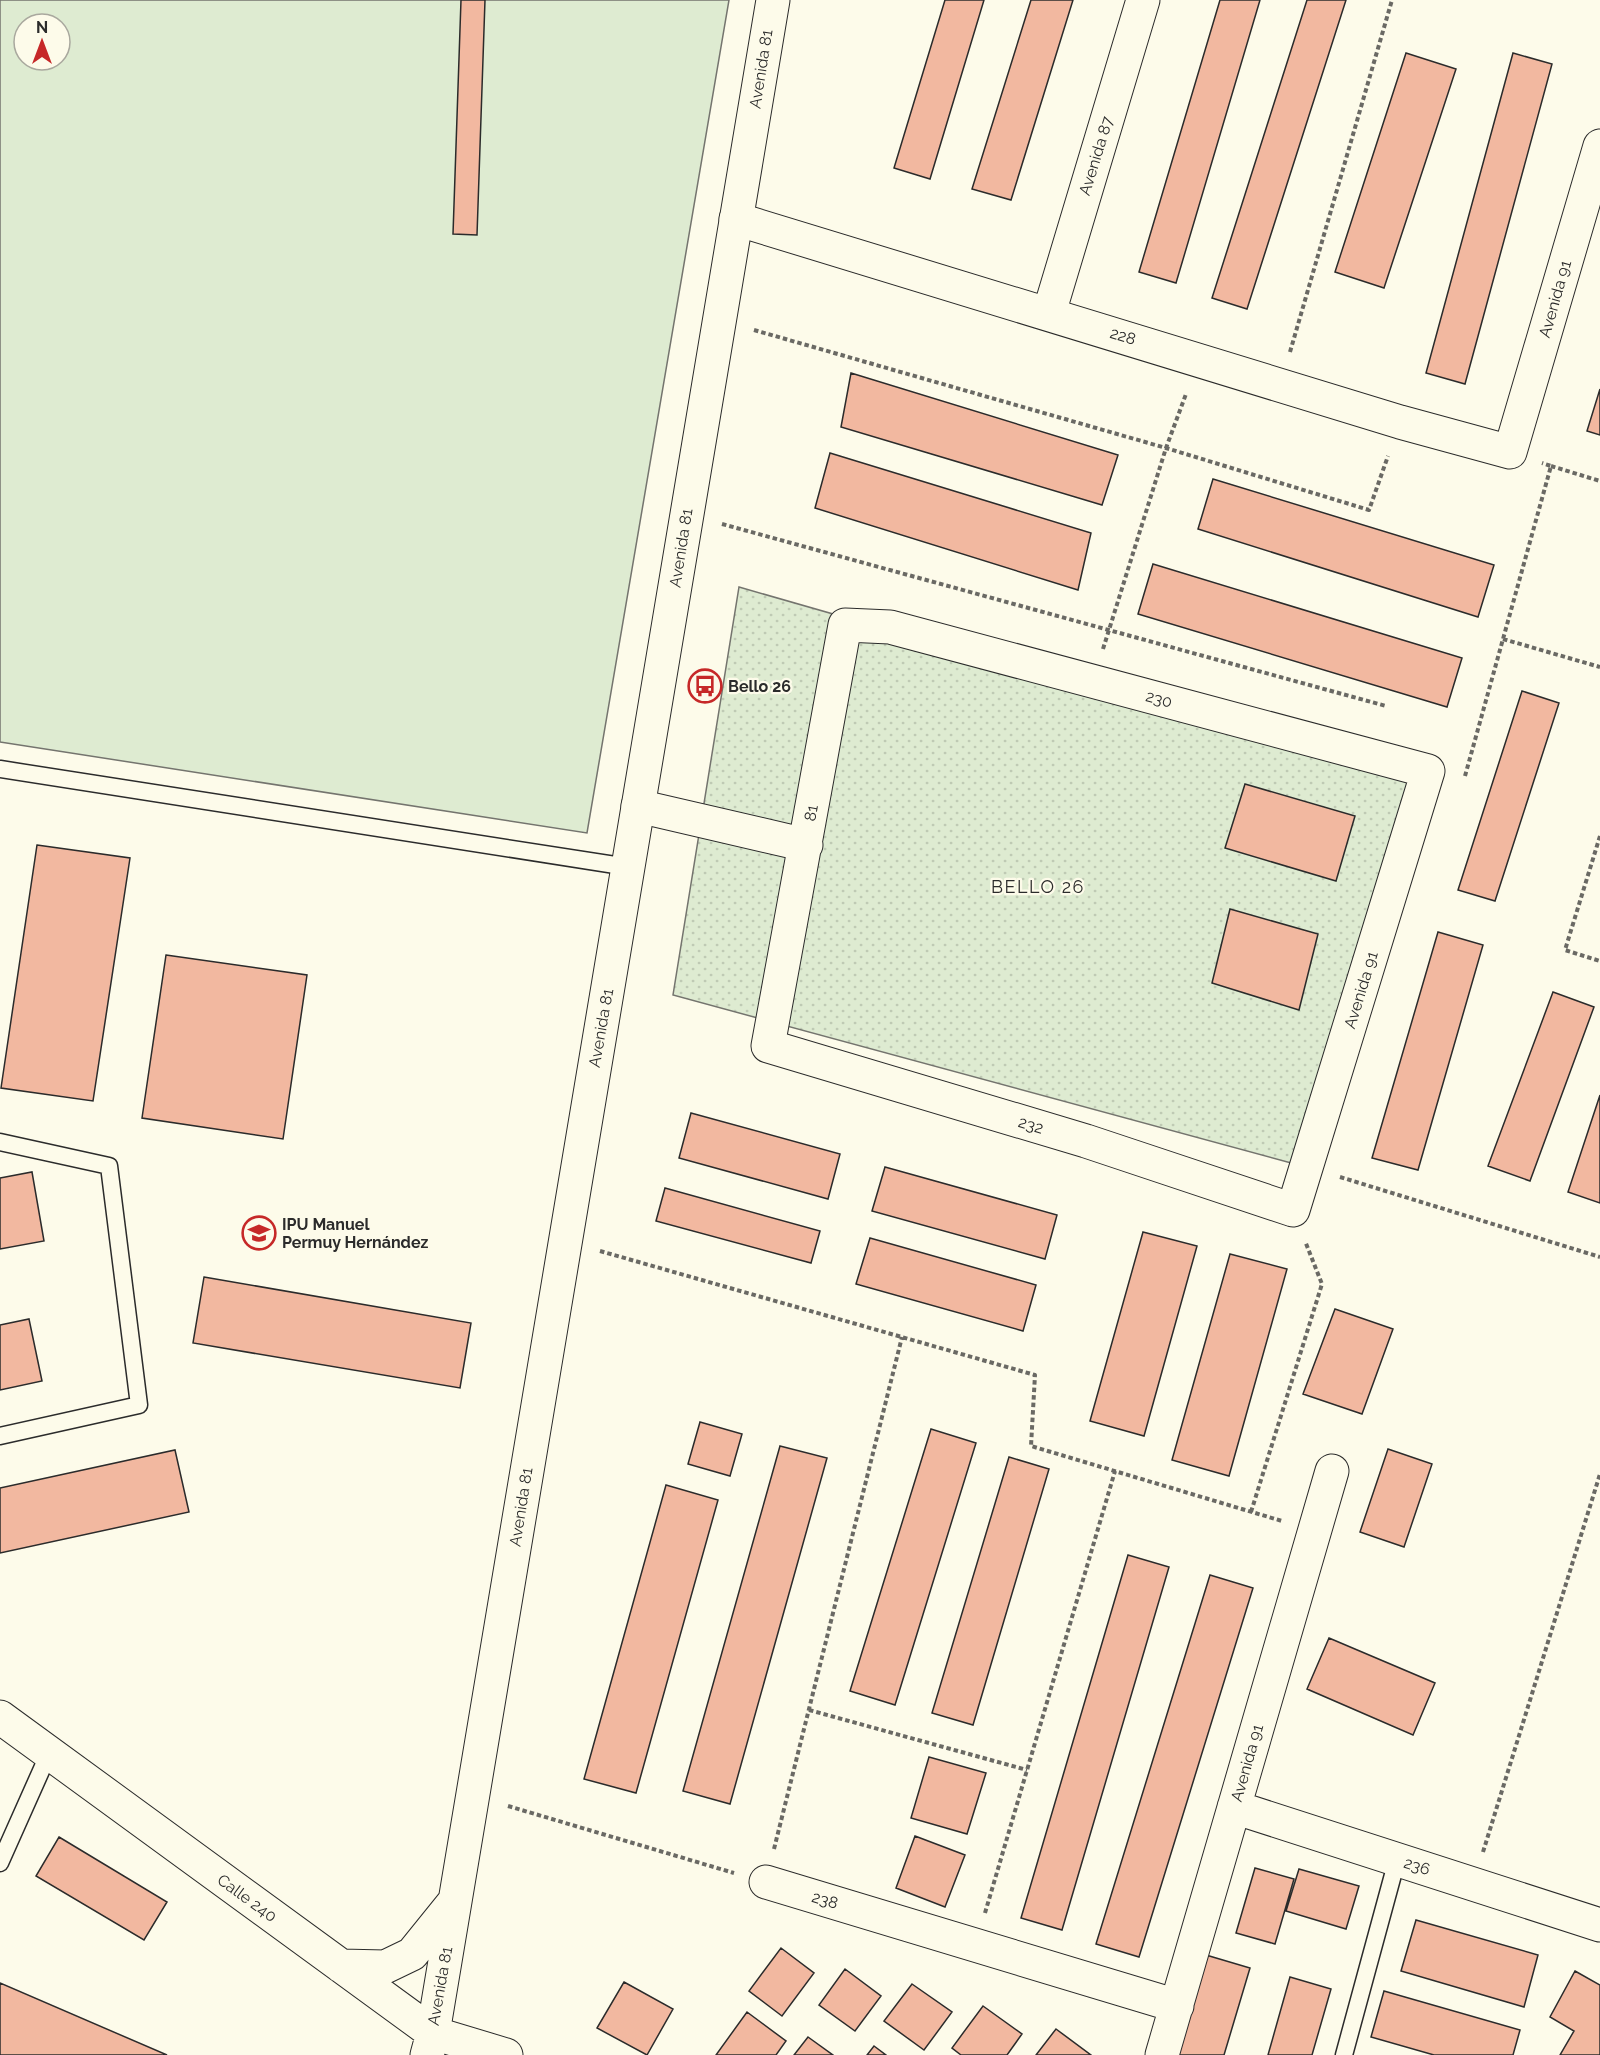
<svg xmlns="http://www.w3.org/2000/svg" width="1600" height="2055" font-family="Raleway,sans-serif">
<defs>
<pattern id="park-dots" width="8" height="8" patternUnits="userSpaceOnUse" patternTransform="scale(1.5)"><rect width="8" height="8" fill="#deebd1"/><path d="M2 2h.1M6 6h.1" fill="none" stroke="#bfcab4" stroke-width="1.8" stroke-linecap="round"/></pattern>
</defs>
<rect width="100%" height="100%" fill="#fdfbea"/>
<path fill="#deebd1" stroke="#74746e" stroke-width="1.5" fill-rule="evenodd" d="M0,0H729L587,833L0,742ZM24,24H60V60H24Z"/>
<path fill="url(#park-dots)" stroke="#74746e" stroke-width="1.5" d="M739,587L1412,780L1306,1167L673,995Z"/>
<path fill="#f2b8a0" stroke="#2b2b2b" stroke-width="1.5" d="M461,0H485L477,235L453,234Z
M945,0H984L930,179L894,168Z
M1031,0H1073L1011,200L972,189Z
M1220,0H1260L1176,283L1139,272Z
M1307,0H1346L1247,309L1212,298Z
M1406,53L1456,69L1384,288L1335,272Z
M1513,53L1552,64L1465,384L1426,373Z
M851,373L1118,455L1102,505L841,427Z
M1600,389V435L1587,431Z
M830,453L1091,533L1078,590L815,508Z
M1213,479L1494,565L1478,617L1198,529Z
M1153,564L1462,658L1447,707L1138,614Z
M1522,691L1559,703L1495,901L1458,890Z
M1245,784L1355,816L1336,881L1225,848Z
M37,845L130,858L93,1101L1,1088Z
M1230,909L1318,934L1299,1010L1212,983Z
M1438,932L1483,945L1418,1170L1372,1158Z
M166,955L307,975L283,1139L142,1118Z
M1553,992L1594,1007L1530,1181L1488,1166Z
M1600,1095V1203L1568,1192Z
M691,1113L840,1154L828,1199L679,1158Z
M885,1167L1057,1215L1045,1259L872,1211Z
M32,1172L44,1241L0,1249V1178Z
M665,1188L820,1231L811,1263L656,1221Z
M1143,1232L1197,1246L1144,1436L1090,1421Z
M870,1238L1036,1285L1023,1331L856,1284Z
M1230,1254L1287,1269L1229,1476L1172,1460Z
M204,1277L471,1323L460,1388L193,1343Z
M1335,1309L1393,1329L1362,1414L1303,1394Z
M29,1319L42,1381L0,1390V1325Z
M700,1422L742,1434L730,1476L688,1464Z
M931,1429L976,1443L895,1705L850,1691Z
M780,1446L827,1458L730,1804L683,1791Z
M1388,1449L1432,1464L1404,1547L1360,1532Z
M175,1450L189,1512L0,1553V1488Z
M1009,1457L1049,1469L973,1725L932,1713Z
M666,1485L718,1500L636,1793L584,1779Z
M1128,1555L1169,1567L1062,1930L1021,1918Z
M1210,1575L1253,1588L1139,1957L1096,1944Z
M1329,1638L1435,1683L1413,1735L1307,1689Z
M929,1757L986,1773L967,1834L911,1818Z
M915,1836L965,1855L945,1907L896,1888Z
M59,1837L167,1902L144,1940L36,1876Z
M1255,1868L1294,1879L1275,1944L1236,1933Z
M1299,1869L1359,1886L1346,1929L1286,1911Z
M1416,1920L1538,1955L1524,2007L1401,1971Z
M781,1948L814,1973L782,2016L749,1991Z
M1206,1955L1250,1968L1224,2055H1176Z
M845,1969L881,1996L855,2031L819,2005Z
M1575,1971L1600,1985V2055H1560L1574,2031L1550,2017Z
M1290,1977L1331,1989L1312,2055H1268Z
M624,1982L673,2009L647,2055L597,2028Z
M0,1983L167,2055H0Z
M912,1984L952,2012L924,2050L884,2021Z
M1384,1991L1520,2030L1513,2055H1434L1371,2037Z
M983,2006L1022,2034L1007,2055H961L952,2048Z
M747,2012L786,2041L776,2055H716Z
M1056,2029L1091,2055H1036Z
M808,2037L833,2055H794Z
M874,2046L886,2055H867Z"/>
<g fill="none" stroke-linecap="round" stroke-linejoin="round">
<g stroke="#2b2b2b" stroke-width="19">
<path id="lane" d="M0,769L628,867
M0,1142L109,1166L139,1405L0,1436
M0,1863L49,1753
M1344,2055L1397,1860"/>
</g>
<g stroke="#2b2b2b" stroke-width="35">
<path id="street" d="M736,219L1400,422L1510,452L1600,146
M1049,313L1143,0
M845,625L890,627L1428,771L1293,1210L1086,1141L768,1046Z
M638,806L806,845
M1234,1807L1600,1925
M766,1882L1177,2006
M433,2033L506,2055
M1162,2055L1332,1471"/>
</g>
<g stroke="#2b2b2b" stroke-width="35">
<path id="secondary" d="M0,1717L433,2033
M341,1966L385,1967L412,1954L454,1902
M427,2055L433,2033L773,0"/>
</g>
<path stroke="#6a6964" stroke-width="4" stroke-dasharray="4.5 3" stroke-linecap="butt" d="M754,330L1166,448L1369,510L1388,456
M1290,352L1392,0
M1551,466L1600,481
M722,524L1386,706
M1503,639L1600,667
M1103,649L1166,448L1186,394
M1465,776L1551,466L1542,463
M1600,836L1565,950L1600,961
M1340,1177L1600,1257
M600,1251L1035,1375L1031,1446L1282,1521
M1251,1512L1322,1284L1305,1241
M809,1710L1027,1770
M508,1806L734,1873
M774,1849L902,1337
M1483,1852L1600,1474
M985,1913L1115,1471"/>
<use href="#lane" stroke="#fdfbea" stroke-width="16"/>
<use href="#street" stroke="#fdfbea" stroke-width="33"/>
<use href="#secondary" stroke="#fdfbea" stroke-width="33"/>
</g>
<defs>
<g id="bus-ring" transform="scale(1.725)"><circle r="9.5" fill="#fdfbea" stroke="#c62828" stroke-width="1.5"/><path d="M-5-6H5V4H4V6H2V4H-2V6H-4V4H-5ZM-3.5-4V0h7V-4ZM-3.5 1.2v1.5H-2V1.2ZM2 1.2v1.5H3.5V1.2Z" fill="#c62828"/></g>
<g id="school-ring" transform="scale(1.725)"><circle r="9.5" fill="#fdfbea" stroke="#c62828" stroke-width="1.5"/><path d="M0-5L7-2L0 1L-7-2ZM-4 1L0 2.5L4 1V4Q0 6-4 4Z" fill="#c62828"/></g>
</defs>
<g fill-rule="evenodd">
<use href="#bus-ring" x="705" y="686"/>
<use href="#school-ring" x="259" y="1233"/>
</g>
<g text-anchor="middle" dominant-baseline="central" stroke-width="4.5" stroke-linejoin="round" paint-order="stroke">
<g font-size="16" fill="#2b2b2b" stroke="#fdfbea">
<text transform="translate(761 69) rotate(-81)">Avenida 81</text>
<text transform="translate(1096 156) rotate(-73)">Avenida 87</text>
<text transform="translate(1555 299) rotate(-74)">Avenida 91</text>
<text transform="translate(1123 336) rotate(17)">228</text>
<text transform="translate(681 548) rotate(-81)">Avenida 81</text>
<text transform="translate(1159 699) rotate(15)">230</text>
<text transform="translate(811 813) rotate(-80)">81</text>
<text transform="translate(1361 990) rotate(-73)">Avenida 91</text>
<text transform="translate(601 1028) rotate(-80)">Avenida 81</text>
<text transform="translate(1031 1125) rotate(17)">232</text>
<text transform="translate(521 1507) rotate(-81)">Avenida 81</text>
<text transform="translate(1247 1763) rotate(-74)">Avenida 91</text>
<text transform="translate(1417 1866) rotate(18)">236</text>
<text transform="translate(247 1898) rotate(36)">Calle 240</text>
<text transform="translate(825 1900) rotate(17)">238</text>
<text transform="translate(440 1986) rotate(-80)">Avenida 81</text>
</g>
<g font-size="16" font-weight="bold" fill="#2b2b2b" stroke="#fdfbea" text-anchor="start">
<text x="728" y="686">Bello 26</text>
<text x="282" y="1224">IPU Manuel<tspan x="282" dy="18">Permuy Hernández</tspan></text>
</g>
<g font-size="18" letter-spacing="1.5" fill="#2b2b2b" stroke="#fdfbea">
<text x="1038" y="886">BELLO 26</text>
</g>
</g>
<g transform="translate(42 42)"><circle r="28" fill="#fdfbea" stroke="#a9a89e" stroke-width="1.5"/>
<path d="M0-4.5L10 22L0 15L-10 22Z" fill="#c62828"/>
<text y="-9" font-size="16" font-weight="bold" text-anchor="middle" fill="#2b2b2b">N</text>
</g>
</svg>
